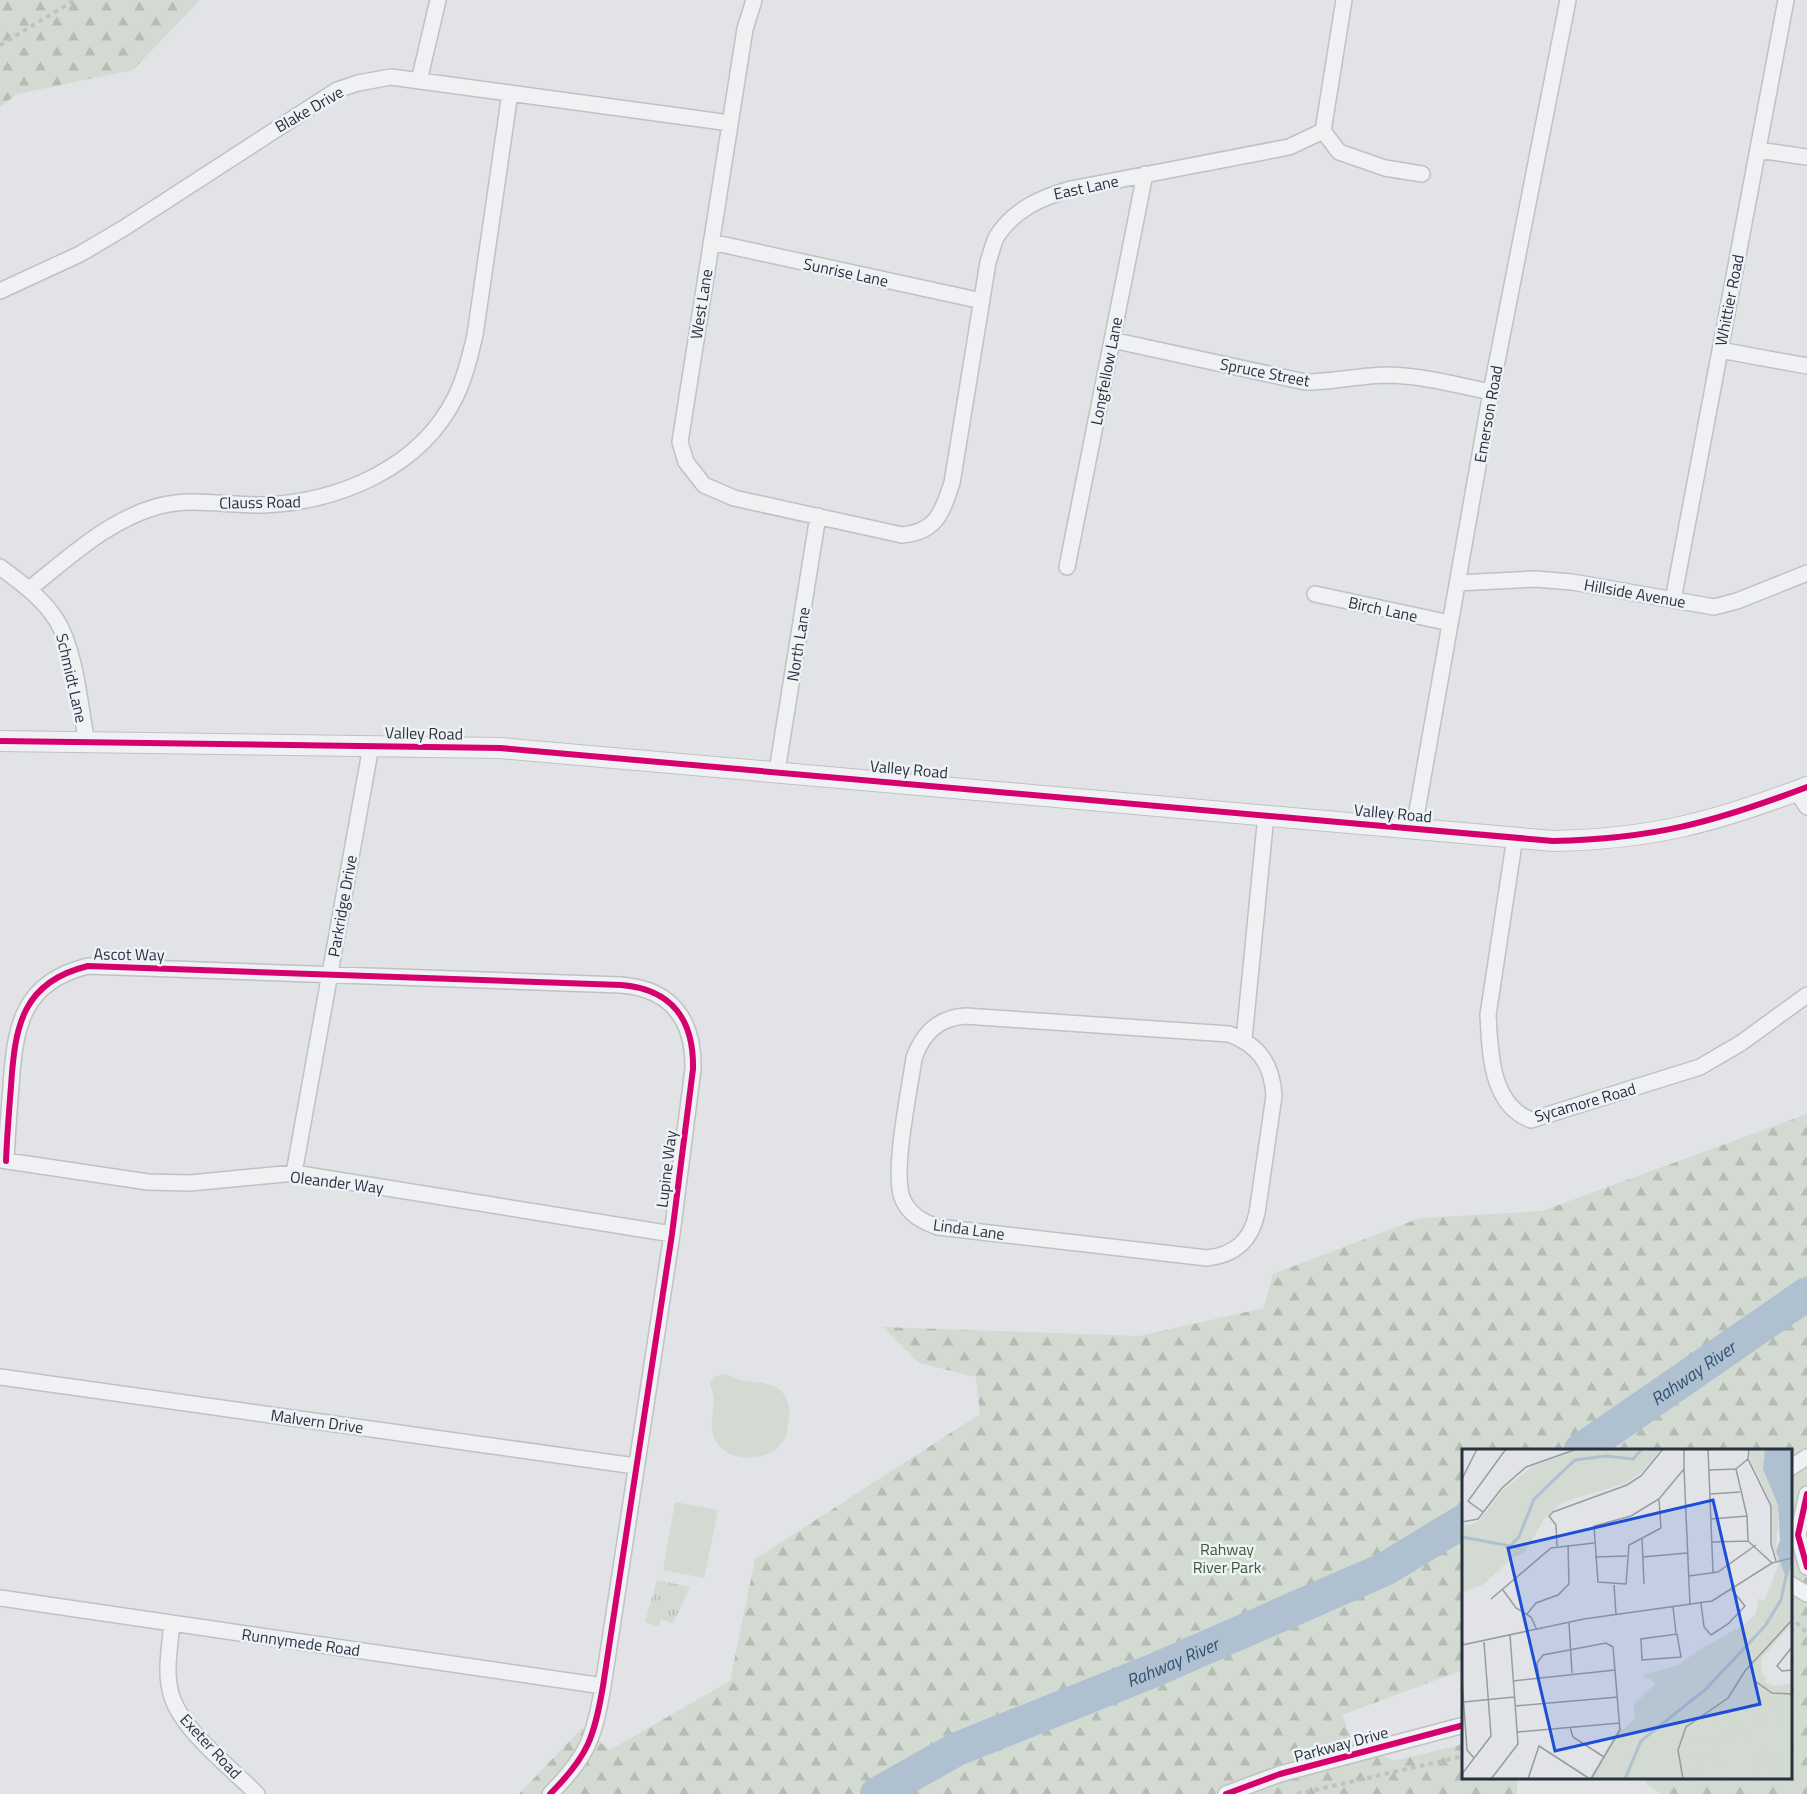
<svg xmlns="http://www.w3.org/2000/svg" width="1807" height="1794" font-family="'Titillium Web',sans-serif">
<defs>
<pattern id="grass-tufts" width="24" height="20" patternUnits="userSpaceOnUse" patternTransform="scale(1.5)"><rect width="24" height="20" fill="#d2dad1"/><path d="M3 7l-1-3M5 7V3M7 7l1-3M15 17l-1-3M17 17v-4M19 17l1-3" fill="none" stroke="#b4bcb4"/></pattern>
<pattern id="forest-firs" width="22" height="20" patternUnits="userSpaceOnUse" patternTransform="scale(1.5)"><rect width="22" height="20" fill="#d2dad1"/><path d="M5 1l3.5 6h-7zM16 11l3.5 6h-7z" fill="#b4bcb4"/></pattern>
</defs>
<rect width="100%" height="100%" fill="#e1e3e6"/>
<path fill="url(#grass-tufts)" d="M657,1580L690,1587L673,1623L661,1619L659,1626L645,1622Z"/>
<path fill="url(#forest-firs)" d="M0,0H200L133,70L17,94L0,107Z
M1807,1114V1794H1661L1647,1784L1646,1778H1790V1450H1464L1463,1670L1342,1715L1352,1740L1394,1761L1463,1744L1464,1778H1517V1794H519L582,1728L610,1750L730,1681L755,1559L980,1414L976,1377L919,1363L883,1327L1139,1336L1264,1308L1273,1274L1420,1218L1542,1211Z"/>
<path fill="#d2dad1" d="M727,1374C743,1387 773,1376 785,1396C789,1402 790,1412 789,1418C788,1427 787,1437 781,1444C767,1462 728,1463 716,1442C709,1430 713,1414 714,1401C714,1396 711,1389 710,1383L716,1376Z
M675,1502L718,1510L704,1578L663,1570Z"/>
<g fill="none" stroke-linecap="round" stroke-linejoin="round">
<g stroke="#afc1d1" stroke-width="34">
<path id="s1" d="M1581,1450L1807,1294"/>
<path id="s2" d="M877,1794L957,1749L1150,1672L1385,1569L1464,1521"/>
</g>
<g stroke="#bfc1c4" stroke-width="18">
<path id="minor" d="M754,0L745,29L680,442L686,462L704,485L734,498L902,535C937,532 942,512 952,483L988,262C991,254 993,243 997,236C1014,209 1043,197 1071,189L1289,147L1323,131
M419,81L438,0
M1323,131L1344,0
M1323,131L1339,152L1385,168L1422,174
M1758,150L1807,157
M711,242L982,301
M0,291L80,254L124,228L337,90L358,83L391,77L730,123
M1112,340L1305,382C1333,382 1362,375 1389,375C1424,376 1457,385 1491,392
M1720,350L1807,366
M0,567C21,583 43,598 57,621C76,652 80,707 87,743
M1067,567L1145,174
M1457,583L1535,579L1572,582L1714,607L1737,601L1807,573
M29,589C70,557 108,520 159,506C193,497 229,506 263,505C339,502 421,468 456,396C465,377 470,356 475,335L510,93
M1315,594L1450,623
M1673,600L1786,0
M777,771L818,516
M1796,791L1807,807
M1414,828L1491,392L1568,0
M1515,837L1488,1015C1490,1053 1491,1105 1531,1120L1700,1067L1741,1043L1807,995
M965,1016L1229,1034C1259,1045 1272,1064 1274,1096L1257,1213C1251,1241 1235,1255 1207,1258L938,1227C923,1222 910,1215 903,1200C891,1174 910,1089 914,1058C923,1033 938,1018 965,1016Z
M1244,1039L1266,815
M0,1160L148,1182L190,1183L294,1173L672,1234
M6,1161C7,1136 9,1111 11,1086C15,1026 22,982 88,966L621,985C672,989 694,1020 693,1069L672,1234L603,1686C594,1738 588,1756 550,1794
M294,1173L371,746
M0,1377L635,1466
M1790,1468L1807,1457
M1807,1494L1798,1535L1807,1567
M1790,1584L1807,1594
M0,1598L603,1686
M172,1623C170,1646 164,1674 172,1697C183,1731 231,1768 257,1794
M1226,1794L1280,1774L1464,1725"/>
</g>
<g stroke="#bfc1c4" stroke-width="22">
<path id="tertiary" d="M0,741L500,748L1553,841C1653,839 1715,822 1807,787"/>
</g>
<path stroke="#bfc2c5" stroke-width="4" stroke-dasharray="4.5 4.5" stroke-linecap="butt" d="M0,45L75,0
M1790,1616L1807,1633
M1297,1794L1464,1756"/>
<use href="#minor" stroke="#f0f1f3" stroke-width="15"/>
<use href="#tertiary" stroke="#f0f1f3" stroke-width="20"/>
<g stroke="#eef2f6" stroke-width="10">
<path id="cycleway" d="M0,741L500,748L1553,841C1653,839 1715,822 1807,787
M6,1161C7,1136 9,1111 11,1086C15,1026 22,982 88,966L621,985C672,989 694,1020 693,1069L672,1234L603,1686C594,1738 588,1756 550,1794
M1807,1494L1798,1535L1807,1567
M1226,1794L1280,1774L1464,1725"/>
</g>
<use href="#cycleway" stroke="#d6006c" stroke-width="6"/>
</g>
<g text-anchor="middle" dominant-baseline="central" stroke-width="5" stroke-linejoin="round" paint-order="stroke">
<g font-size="16" fill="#28323f" stroke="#eef2f6">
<text transform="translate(309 109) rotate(-30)">Blake Drive</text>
<text transform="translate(1086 187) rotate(-12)">East Lane</text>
<text transform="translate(846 272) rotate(12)">Sunrise Lane</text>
<text transform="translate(1729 300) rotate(-79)">Whittier Road</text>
<text transform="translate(701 304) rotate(-81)">West Lane</text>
<text transform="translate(1106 371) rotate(-79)">Longfellow Lane</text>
<text transform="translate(1265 372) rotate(11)">Spruce Street</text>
<text transform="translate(1488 414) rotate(-80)">Emerson Road</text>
<text transform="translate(260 502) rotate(-1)">Clauss Road</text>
<text transform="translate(1635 593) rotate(10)">Hillside Avenue</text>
<text transform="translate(1383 609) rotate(12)">Birch Lane</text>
<text transform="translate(798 644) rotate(-81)">North Lane</text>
<text transform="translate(72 678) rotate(77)">Schmidt Lane</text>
<text transform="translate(424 733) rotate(1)">Valley Road</text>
<text transform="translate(909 769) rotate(5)">Valley Road</text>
<text transform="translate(1393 813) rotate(5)">Valley Road</text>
<text transform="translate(342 906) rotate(-80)">Parkridge Drive</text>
<text transform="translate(129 954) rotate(1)">Ascot Way</text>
<text transform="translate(1585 1102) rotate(-16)">Sycamore Road</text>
<text transform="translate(666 1169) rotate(-83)">Lupine Way</text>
<text transform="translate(337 1182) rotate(7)">Oleander Way</text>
<text transform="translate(969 1229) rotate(8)">Linda Lane</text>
<text transform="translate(317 1421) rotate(8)">Malvern Drive</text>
<text transform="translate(301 1642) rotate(8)">Runnymede Road</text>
<text transform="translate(1341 1744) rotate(-15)">Parkway Drive</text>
<text transform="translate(211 1746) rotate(47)">Exeter Road</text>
</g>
<g font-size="16" fill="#3e5b36" stroke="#eef2f6">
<text x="1227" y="1549">Rahway<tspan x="1227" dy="18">River Park</tspan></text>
</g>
<g font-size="18" font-style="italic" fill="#335272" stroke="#eef2f6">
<text stroke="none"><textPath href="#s1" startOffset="136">Rahway River</textPath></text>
<text stroke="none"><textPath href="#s2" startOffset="324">Rahway River</textPath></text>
</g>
</g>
<g transform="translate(1462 1449)">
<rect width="330" height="330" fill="#e1e3e6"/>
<path d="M289,0H303L301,20L316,56L314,102L318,114L330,112V174L299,210L300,224L305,230L302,233L313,237L330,234V330H127L157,279L161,281L173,270L172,256L194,234L181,226L210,220L239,200L252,196L284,175L294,165L297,149L302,153L308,143L317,115L310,95L311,59L288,9Z" fill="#d2dad1"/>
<path d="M118,0H199L180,23L162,35L101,53L84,67L63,103L50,109L22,135L0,144V75L8,76L18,71L42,40L71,17ZM289,0H303L301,20L316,56V83L311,85L310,53L288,9ZM330,114V157L292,208L302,235L296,243L318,252L292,263L264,244L243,258L250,262L264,259L266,267L257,272L256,279H243V288L256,289V296L217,288L215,304L266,312L230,322L222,330H127L157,279L161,281L173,270L172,256L194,234L181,226L223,214L239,200L283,175L294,165L297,149L302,153L317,115L325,131Z" fill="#d2dad1"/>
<path d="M314,260L315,274L302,284L295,267ZM268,275L287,281L284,288L278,293L264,294ZM305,302L316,310L317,330L314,311L305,305L296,309L290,330L291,305ZM295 321a9 9 0 1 1 18 0a9 9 0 1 1-18 0Z" fill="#d2dad1"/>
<path d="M303,0H330L329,115L325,131L314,102L318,91L316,56L301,20Z" fill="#afc1d1"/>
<path fill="none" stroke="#afc1d1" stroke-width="3" d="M0,88L48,97L57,88L72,50L113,11L144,7L171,10L180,0M163,330L179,292L244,240L303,177L319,151L324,127"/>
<path fill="none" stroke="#979ca3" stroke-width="1.5" d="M246,0L251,123M287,0L286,10L309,57V95L314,112M286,10L274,20L285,67L286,92L310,114M222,20L228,156M247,21L274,20M0,30L15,0M248,45L278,43M197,51L199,79M21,63L6,52L44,0M249,70L285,67M0,73L16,70L40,39L64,18L115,0M199,79L167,96L164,135L136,133L132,77L169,67L197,50L222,20V0M180,89L182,135M250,93L286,92M95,97L94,76L87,67L91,63L165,36L179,27L201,0M133,108L165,107M181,108L225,104M227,127L256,123L294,96M152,136L154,166M41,141L54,159L69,168L75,181M29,150L89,99L132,94M239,154L242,178L249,186L266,175L283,157L270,141M211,158L214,184M65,165L74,154L96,146L107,135L106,96M107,174L110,224M215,185L219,208L180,211L179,190ZM0,196L122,170L250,152L310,114L330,109M330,198L315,217L320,222L330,221M290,216L293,232L310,244L330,245M0,230L5,301L12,309M77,230L75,214L81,206L144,194L151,198L158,281L129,330M51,232L153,221M2,253L52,248M53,257L156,248M108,278L111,288L142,308M55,283L158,274M0,325L29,287L22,193M29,330L56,295L48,186M66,330L77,297L128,330M221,330L216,301L224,278L266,249L283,222L330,171"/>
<path fill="#1d4ed8" fill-opacity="0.15" stroke="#1d4ed8" stroke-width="3" d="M251,51L298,255L93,302L46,99Z"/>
<rect width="330" height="330" fill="none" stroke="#28323f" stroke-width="3"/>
</g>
</svg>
